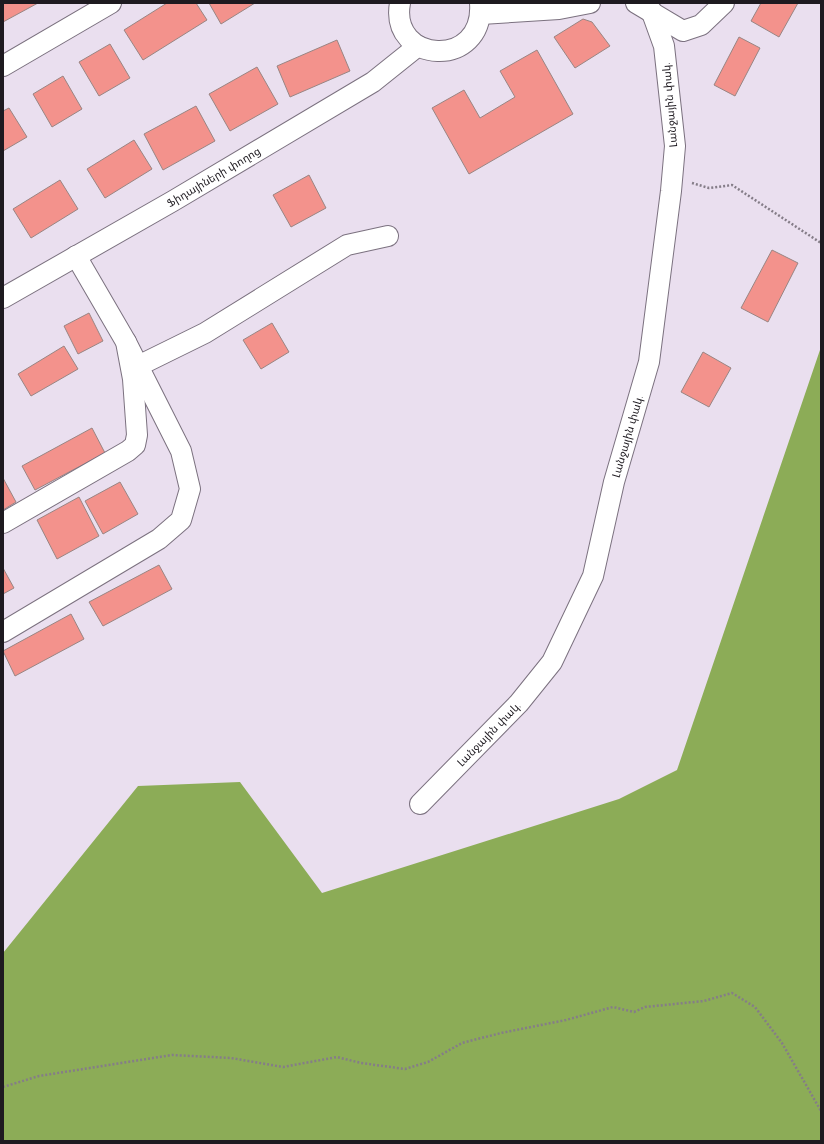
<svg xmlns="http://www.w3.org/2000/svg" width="824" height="1144" font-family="Raleway,'Noto Sans Armenian',sans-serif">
<rect width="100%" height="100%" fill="#eadfef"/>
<path fill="#8cac57" d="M821,347V1141H3V953L138,786L240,782L322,893L619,799L677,770Z"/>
<path fill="#f3928c" stroke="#998583" d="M3,3H38L3,22Z
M167,3H196L207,20L143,60L124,30Z
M209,3H255L221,24Z
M761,3H798L779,37L751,21Z
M583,19L592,22L610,46L575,68L554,37Z
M739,37L760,48L735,96L714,85Z
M337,40L350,71L290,97L277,66Z
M110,44L130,78L99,96L79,62Z
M537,50L573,114L469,174L432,108L464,90L480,118L515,97L500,71Z
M257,67L278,104L230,131L209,94Z
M63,76L82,109L52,127L33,94Z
M196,106L215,141L163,170L144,134Z
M9,108L27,137L3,151V111Z
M134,140L152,169L105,198L87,169Z
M309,175L326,208L291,227L273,195Z
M60,180L78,209L31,238L13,209Z
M772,250L798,263L768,322L741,308Z
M89,313L103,341L78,354L64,326Z
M272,323L289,352L261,369L243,340Z
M64,346L78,369L31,396L18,374Z
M703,352L731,368L709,407L681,392Z
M92,428L105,453L35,490L22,466Z
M3,478L16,502L3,510Z
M120,482L138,514L103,534L85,501Z
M79,497L99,536L57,559L37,520Z
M159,565L172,589L103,626L89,602Z
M3,568L14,588L3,594Z
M71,614L84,639L15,676L3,651Z"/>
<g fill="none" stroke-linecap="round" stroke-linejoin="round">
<g stroke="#7b717f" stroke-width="22">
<g id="street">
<path d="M400,3C389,64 485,70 480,3"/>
<path d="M636,3L683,31L701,25L724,3"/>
<path d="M481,14L559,9L590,3"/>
<path d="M3,66L111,3"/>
<path id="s1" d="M3,298L173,201L373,82L418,46"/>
<path d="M138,366L205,333L347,245L388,236"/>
<path d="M3,523L128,451L135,445L137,435L133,379L126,342L76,256"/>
<path d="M3,632L159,539L181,520L190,489L181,451L126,342"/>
<path id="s2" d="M420,804L519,703L552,662L593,576L614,482L649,362L671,191L675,146L664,46L651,10"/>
</g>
</g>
<path stroke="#857d88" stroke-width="2.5" stroke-dasharray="2 2" stroke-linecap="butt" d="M692,183L709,188L732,185L821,243
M3,1087L39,1076L172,1055L231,1058L283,1067L337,1057L361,1063L405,1069L428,1062L462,1043L501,1033L566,1020L613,1007L634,1012L645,1007L704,1001L732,993L755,1007L782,1043L821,1111"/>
<use href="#street" stroke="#fff" stroke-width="20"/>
</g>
<g text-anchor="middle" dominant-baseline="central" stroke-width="3.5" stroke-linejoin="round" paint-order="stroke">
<g font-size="11" fill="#1e1a20" stroke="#fff">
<text transform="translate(670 105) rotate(-95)">Լանջային փակ.</text>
<text stroke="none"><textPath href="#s1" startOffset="243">Ֆիդայիների փողոց</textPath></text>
<text stroke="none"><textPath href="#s2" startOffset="433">Լանջային փակ.</textPath></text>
<text stroke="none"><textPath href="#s2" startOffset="98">Լանջային փակ.</textPath></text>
</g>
</g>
<rect width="824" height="1144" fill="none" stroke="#1e1a20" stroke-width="8"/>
</svg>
